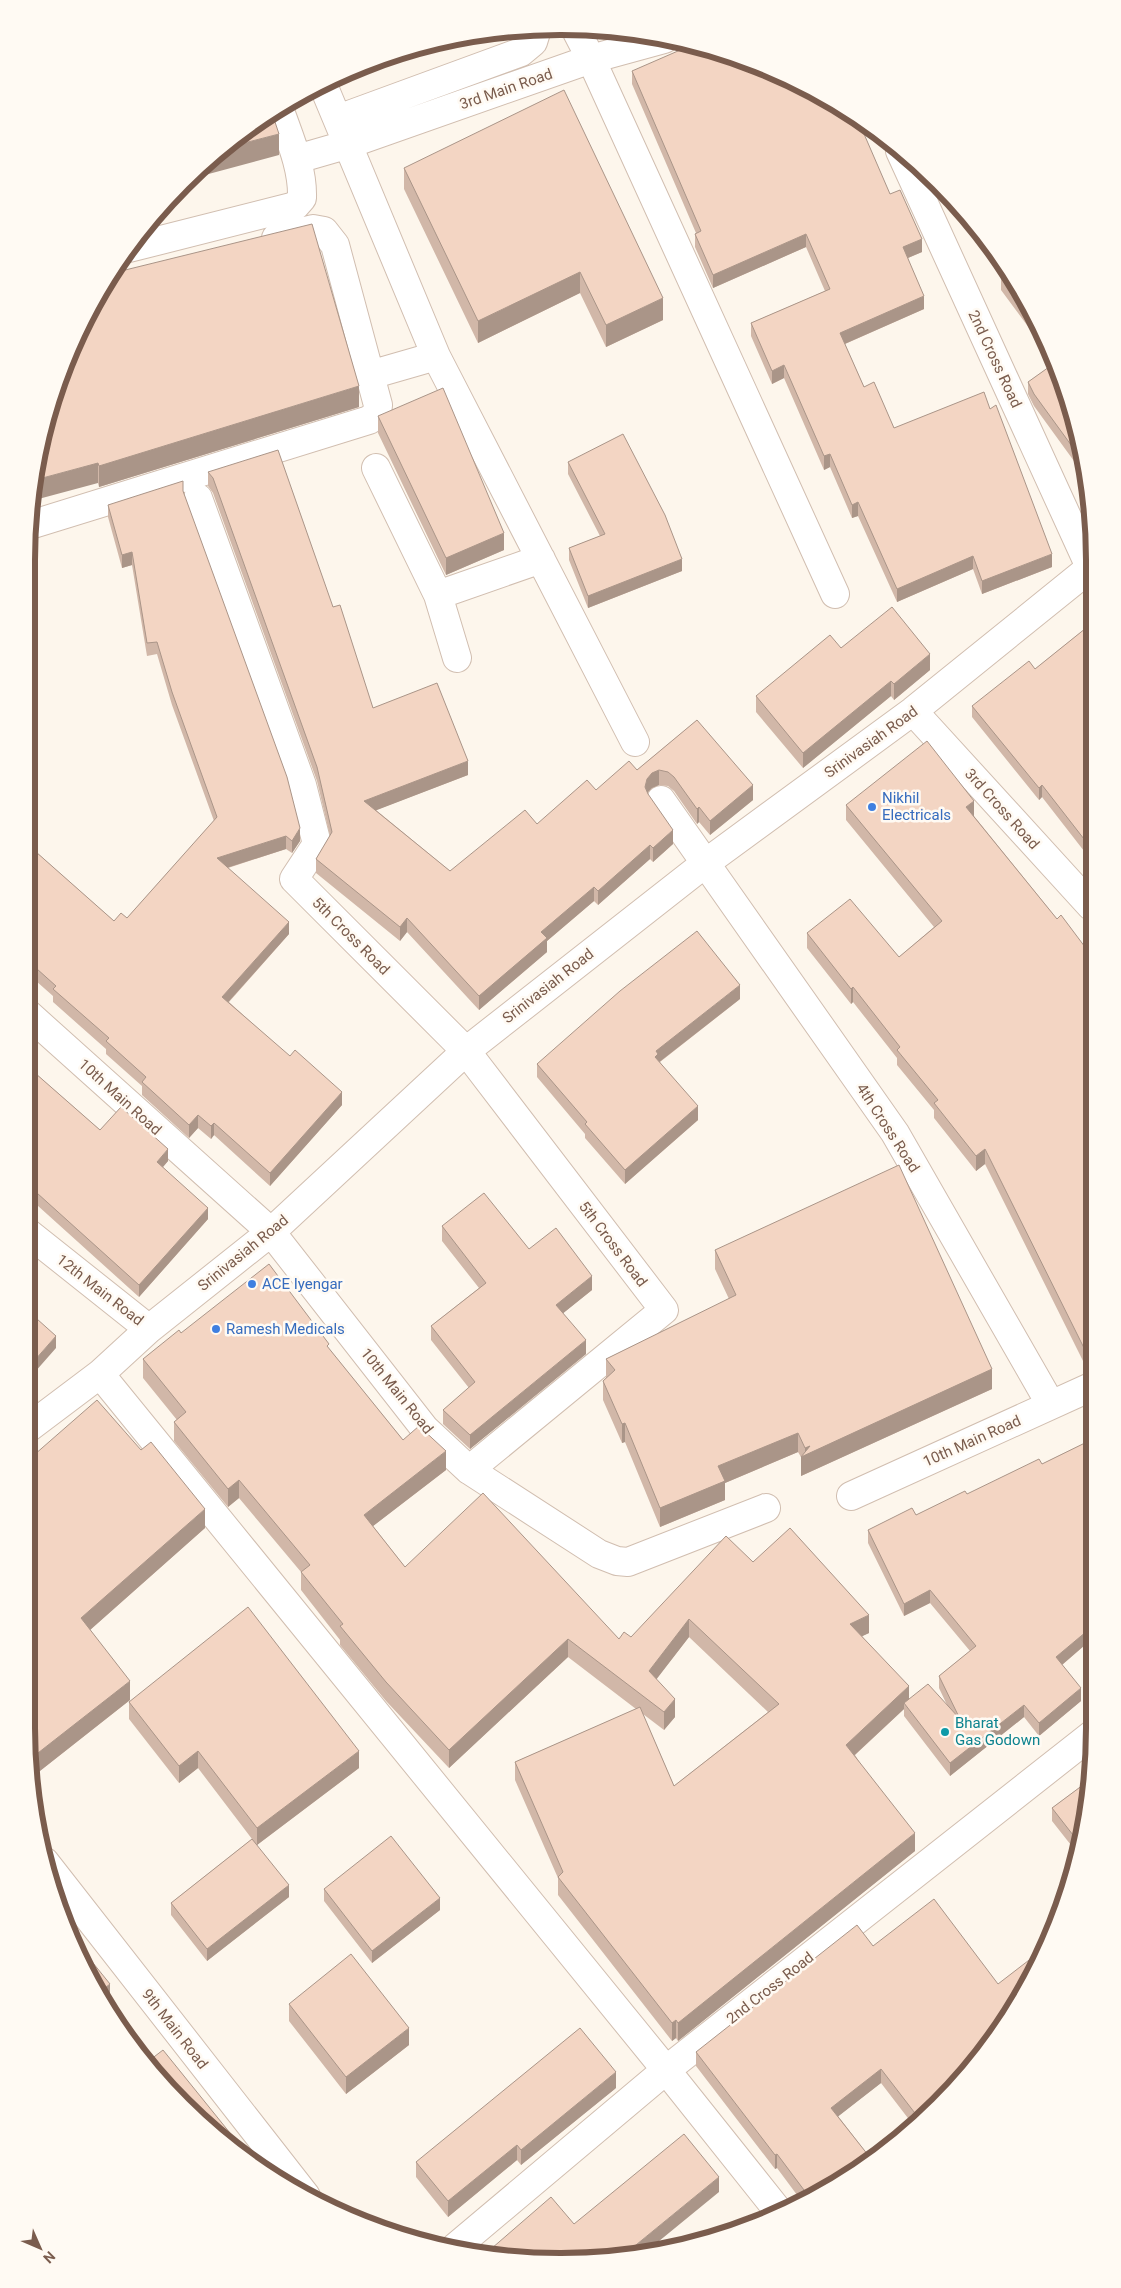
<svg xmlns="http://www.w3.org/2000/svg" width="1121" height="2288" font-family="Roboto,sans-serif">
<rect width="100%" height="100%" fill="#fdf6ec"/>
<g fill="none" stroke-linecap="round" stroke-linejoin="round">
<g stroke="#d1beb0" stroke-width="30">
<path id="minor" d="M575,28L591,59L835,594
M323,85L436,356L635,742
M338,119L521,52L533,42L537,29
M900,151L1090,567
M297,159L349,144L591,59L664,39
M129,248L295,206L302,198C303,167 289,137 279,108
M370,375L436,356
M376,468L438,595
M198,498L302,785L317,844L294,879L466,1051L664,1310L469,1470
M27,526L369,420L377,414L378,405L335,245L324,231L313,229L276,238
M457,658L438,595L541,559
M913,711L1091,906
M661,800L895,1133L1051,1405
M27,1013L271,1232L425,1429L469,1470L599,1554L617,1561L628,1562L766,1508
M27,1232L149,1329
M100,1374L666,2070L780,2213
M27,1429L100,1374L149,1329L271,1232L466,1051L707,862L913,711L1090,568
M851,1496L1093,1386
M45,1862L306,2196
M452,2250L666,2070L1094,1733"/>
</g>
<use href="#minor" stroke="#fff" stroke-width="28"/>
</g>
<path fill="#d1b7a8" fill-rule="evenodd" d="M632,71L890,194L922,252L908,258L924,309L845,344L864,387L894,428L1052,567L982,594L973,569L897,602L858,516L852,518L830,467L824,470L784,378L772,384L751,336V323L825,291L806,247L713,288L695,247V234L696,233L632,84Z
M404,168L663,320L606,347L580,293L478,343L404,189Z
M969,220L985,236L999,260Z
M1007,274L1054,356L1087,479L1034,406L1028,394V382L1055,363L1001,290V278Z
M359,407L99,487L98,483L44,422Z
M378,416L504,550L446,575L378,433Z
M568,462L682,571L588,608L569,560V548L600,536L568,474Z
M208,472L333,607L373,708L468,775L376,810L450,871L537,824L596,790L637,770L697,720L753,800L710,835L699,822L697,824L674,791L668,786L659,785L652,788L647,793L673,844L653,862L650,859L598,905L594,901L547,941V952L479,1010L407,932L400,941L316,873V859L330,836L317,781L213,493L208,486Z
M183,491L300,841L292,853L286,849L228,868L289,934L229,1002L342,1105L270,1186L214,1135L211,1139L198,1128L189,1138L142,1095V1086L106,1054V1049L53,1002V996L27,973V839V844L114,921L127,918L214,821L172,705L157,654L147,656L132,565L122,568L108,517V505Z
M1091,624V860L1042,797L1039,800L972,717V706L1035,669Z
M841,648L930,670L894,700L891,696L803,768L756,712V696Z
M846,805L974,816L1057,919L1091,955L1093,1369L1088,1371L985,1164L976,1171L934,1118V1110L897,1065V1058L853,1002L851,1004L807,948V933L899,957L934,927L846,820Z
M740,999L660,1062L698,1120L625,1184L585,1138V1134L537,1077V1064Z
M27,1066L100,1130L168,1161L163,1167L208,1219L139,1297L27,1196Z
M442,1226L529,1249L592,1290L563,1313L586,1354L470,1449L443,1424V1410L469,1388L431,1340V1326L479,1288L442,1241Z
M715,1250L992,1389L801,1476V1457L798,1452L725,1483V1500L660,1527L625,1442L622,1443L603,1400V1381L606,1378V1359L729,1299L715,1269Z
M181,1333L329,1349L403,1440L446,1470L373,1526L405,1567L619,1639L631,1637L753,1562L869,1633L862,1636L909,1699L947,1705L939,1688V1676L970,1651L930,1603L904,1616L868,1543V1530L916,1515L1042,1464L1093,1439V1638L1062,1665L1081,1701L1039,1736L1024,1717L950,1776L904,1716V1709L855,1755L915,1851L678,2041L676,2038L672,2041L558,1895V1878L515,1780V1762L636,1709L568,1657L449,1768L386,1701L340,1645V1640L301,1590V1572L239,1498L228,1507L174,1441V1422L177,1420L143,1378V1359ZM689,1637L768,1712L674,1786L643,1714L664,1730L675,1717L656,1679Z
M26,1462L205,1528L90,1630L130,1700L31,1778L26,1728Z
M129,1702L359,1768L257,1845L289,1897L207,1961L171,1915V1903L252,1839L198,1768L179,1783L129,1719Z
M1091,1779L1078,1854L1052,1821V1808Z
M324,1889L440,1910L372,1963L324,1901Z
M873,1946L938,2105L914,2126L881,2083L838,2116L872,2160L803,2203L777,2168L775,2169L696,2066V2052Z
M289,2004L409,2045L346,2094L289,2021Z
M616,2088L521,2165L517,2160L448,2217L416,2177V2162Z"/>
<path fill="#aa9588" d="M427,46L356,69L388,55Z
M279,134V155L190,179L208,159L221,149Z
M806,234V247L713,288V275Z
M922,239V252L903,260V247Z
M580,272V293L478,343V321Z
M924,296V309L840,346V333Z
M663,298V320L606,347V325Z
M784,365V378L772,384V371Z
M359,386V407L99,487V466Z
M830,454V467L824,470V456Z
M98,463V483L31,501L35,480Z
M858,502V516L852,518V505Z
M504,533V550L446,575V558Z
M132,552V565L122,568V555Z
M1052,554V567L982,594V581Z
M973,556V569L897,602V589Z
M682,559V571L588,608V596Z
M930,654V670L894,700V684Z
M891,681V696L803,768V753Z
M468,761V775L364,815V801Z
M659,770V785L652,788L647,793L645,787L647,779L652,773Z
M753,785V800L710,835V821Z
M1042,785V797L1039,800V788Z
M974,801V816L966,822V807Z
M699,807V822L697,824V809Z
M300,828V841L292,853V841Z
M673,830V844L653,862V848Z
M286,836V849L217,871V858Z
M650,845V859L598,905V891Z
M594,887V901L547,941V952L479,1010V996L541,932Z
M407,918V932L400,941V927Z
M289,922V934L222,1009V997Z
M740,985V999L658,1063L655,1057L656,1051Z
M853,987V1002L851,1004V989Z
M342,1092V1105L270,1186V1173Z
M698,1106V1120L625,1184V1170Z
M198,1115V1128L189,1138V1125Z
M214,1123V1135L211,1139V1126Z
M168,1149V1161L157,1174V1162Z
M985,1149V1164L976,1171V1156Z
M208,1208V1219L139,1297V1285Z
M592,1276V1290L556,1319V1305Z
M56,1336V1348L27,1381V1369Z
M586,1340V1354L470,1449V1435Z
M1093,1354V1369L1088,1371V1356Z
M992,1369V1389L801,1476V1457L805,1455V1448Z
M625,1423V1442L622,1443V1424Z
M798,1433V1452L725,1483V1500L660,1527V1508L718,1466Z
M446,1451V1470L364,1533V1515Z
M239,1480V1498L228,1507V1489Z
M205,1509V1528L81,1638V1618Z
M930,1590V1603L904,1616V1604Z
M869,1615V1633L850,1642V1624Z
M689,1619V1637L649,1689V1671Z
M1093,1626V1638L1056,1670V1657Z
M568,1639V1657L449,1768V1750Z
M130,1681V1700L31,1778L29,1760Z
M909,1686V1704L904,1703V1709L846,1763V1745Z
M1081,1688V1701L1039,1736V1723Z
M675,1699V1717L664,1730V1712Z
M1024,1705V1717L950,1776V1763Z
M198,1751V1768L179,1783V1766Z
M359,1751V1768L257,1845V1828Z
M915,1833V1851L678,2041V2023Z
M289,1885V1897L207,1961V1949Z
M440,1898V1910L372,1963V1951Z
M110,1984V1998L104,2004L97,1994Z
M676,2020V2038L672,2041V2023Z
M409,2028V2045L346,2094V2077Z
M881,2069V2083L831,2122V2108Z
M616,2072V2088L521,2165V2150Z
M517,2145V2160L448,2217V2201Z
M777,2154V2168L775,2169V2155Z
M719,2177V2192L642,2255L630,2257L620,2258Z"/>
<path fill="#f3d5c3" stroke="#aa9588" d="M694,44H698L797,81L858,120L890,194L900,190L922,239L903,247L924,296L840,333L864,387L874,382L894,428L984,392L990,409L996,405L1052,554L982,581L973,556L897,589L858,502L852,505L830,454L824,456L784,365L772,371L751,323L830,289L806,234L713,275L695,234L701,231L632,71Z
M564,90L663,298L606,325L580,272L478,321L404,168Z
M272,113L279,134L221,149Z
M312,224L359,386L99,466L98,463L35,480L44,422L81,324L113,273Z
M1007,274L1038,328L1001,278Z
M1056,362L1082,460L1034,394L1028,382Z
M443,388L504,533L446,558L378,416Z
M623,434L665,515L682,559L588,596L569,548L605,534L568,462Z
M278,450L333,607L340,605L373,708L437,683L468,761L364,801L450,871L525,810L537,824L587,780L596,790L629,761L637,770L697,720L753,785L710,821L699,807L697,809L674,777L668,772L659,770L652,773L647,779L645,787L648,794L673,830L653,848L650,845L598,891L594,887L541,932L547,938L479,996L407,918L400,927L316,859L332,832L317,767L213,478L208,472Z
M183,481V491L287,777L300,828L292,841L286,836L217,858L289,922L222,997L290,1056L295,1050L342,1092L270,1173L214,1123L211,1126L198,1115L189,1125L142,1082L146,1077L106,1041L109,1038L53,989L56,986L27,960V844L114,921L121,913L127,918L217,817L172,692L157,642L147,643L132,552L122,555L108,505Z
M892,607L930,654L894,684L891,681L803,753L756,696L830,635L841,648Z
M1091,624V848L1042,785L1039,788L972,706L1029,661L1035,669Z
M927,741L974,801L966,807L1057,919L1061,915L1091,955L1093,1354L1088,1356L985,1149L976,1156L934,1103L938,1100L897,1050L900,1047L853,987L851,989L807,933L850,899L899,957L942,921L846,805Z
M697,931L740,985L656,1051L658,1054L655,1057L698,1106L625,1170L585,1124L587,1122L537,1064L620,991Z
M27,1066L100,1130L121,1107L168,1149L157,1162L208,1208L139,1285L27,1184Z
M899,1165L992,1369L801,1457L810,1446L805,1448L798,1433L718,1466L725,1481L660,1508L625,1423L622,1424L603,1381L615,1370L606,1359L736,1295L715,1250Z
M484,1193L529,1249L556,1228L592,1276L556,1305L586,1340L470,1435L443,1410L475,1382L431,1326L486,1283L442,1226Z
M269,1264L329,1344L327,1346L403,1440L419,1426L446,1451L364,1515L405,1567L483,1493L619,1639L624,1632L631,1637L726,1536L753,1562L790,1528L869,1615L850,1624L909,1686L846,1745L915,1833L678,2023L676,2020L672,2023L558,1877L563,1872L515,1762L640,1707L674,1786L779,1704L689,1619L649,1671L675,1699L664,1712L568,1639L449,1750L386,1682L340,1626L343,1624L301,1572L310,1565L239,1480L228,1489L174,1422L186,1412L143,1359L179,1330L181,1333Z
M27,1310L56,1336L27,1369Z
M97,1400L141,1450L151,1442L205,1509L81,1618L130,1681L29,1760L26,1728V1550L31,1547L26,1541V1462Z
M1093,1439V1626L1056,1657L1081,1688L1039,1723L1024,1705L950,1763L904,1703L928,1684L960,1719L939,1676L976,1646L930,1590L904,1604L868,1530L912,1508L916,1515L965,1491L967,1494L1039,1459L1042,1464Z
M248,1607L359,1751L257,1828L198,1751L179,1766L129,1702Z
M1091,1779L1080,1844L1052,1808Z
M391,1836L440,1898L372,1951L324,1889Z
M252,1839L289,1885L207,1949L171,1903Z
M934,1899L998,1984L1046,1947L1040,1964L1005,2025L938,2105L921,2121L881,2069L831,2108L872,2160L810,2198L777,2154L775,2155L696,2052L857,1925L873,1946Z
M72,1937L110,1984L97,1994Z
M351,1954L409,2028L346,2077L289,2004Z
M580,2028L616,2072L521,2150L517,2145L448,2201L416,2162Z
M163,2050L251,2159L208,2129L146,2063Z
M684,2134L719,2177L620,2258L526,2261L484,2255L551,2197L574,2224Z"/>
<g fill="#3f7fe0" stroke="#fffaf3" stroke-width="2">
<circle cx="872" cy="807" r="5"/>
<circle cx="252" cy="1284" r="5"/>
<circle cx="216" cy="1329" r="5"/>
</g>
<circle fill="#0f9aa8" stroke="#fffaf3" stroke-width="2" cx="945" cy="1732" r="5"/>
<g text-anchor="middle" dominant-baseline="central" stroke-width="5" stroke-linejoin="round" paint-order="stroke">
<g font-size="15" fill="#7a5c4d" stroke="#fffaf3">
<text transform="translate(506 89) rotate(-19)">3rd Main Road</text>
<text transform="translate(995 359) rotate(65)">2nd Cross Road</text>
<text transform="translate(871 742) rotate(-36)">Srinivasiah Road</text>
<text transform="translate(1002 809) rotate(48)">3rd Cross Road</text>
<text transform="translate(351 936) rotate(45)">5th Cross Road</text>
<text transform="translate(548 986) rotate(-38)">Srinivasiah Road</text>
<text transform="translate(120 1097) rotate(42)">10th Main Road</text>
<text transform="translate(888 1128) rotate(57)">4th Cross Road</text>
<text transform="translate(613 1244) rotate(53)">5th Cross Road</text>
<text transform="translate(243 1253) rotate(-39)">Srinivasiah Road</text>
<text transform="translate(100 1290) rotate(38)">12th Main Road</text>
<text transform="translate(397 1391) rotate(51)">10th Main Road</text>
<text transform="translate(972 1441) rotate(-24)">10th Main Road</text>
<text transform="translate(770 1988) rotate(-38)">2nd Cross Road</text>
<text transform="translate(175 2029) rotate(52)">9th Main Road</text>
</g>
<g font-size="15" fill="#366cbe" stroke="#fffaf3" text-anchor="start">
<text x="882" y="798">Nikhil<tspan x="882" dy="17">Electricals</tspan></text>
<text x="262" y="1284">ACE Iyengar</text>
<text x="226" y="1329">Ramesh Medicals</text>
</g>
<g font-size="15" fill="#0d838f" stroke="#fffaf3" text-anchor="start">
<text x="955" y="1723">Bharat<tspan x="955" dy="17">Gas Godown</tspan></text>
</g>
</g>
<path d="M0 0H1121V2288H0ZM560 35H561A525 525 0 0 1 1086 560V1728A525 525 0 0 1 561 2253H560A525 525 0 0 1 35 1728V560A525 525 0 0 1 560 35Z" fill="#fffaf3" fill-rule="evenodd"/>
<path fill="none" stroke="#7a5c4d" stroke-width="6" d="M560 35H561A525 525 0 0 1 1086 560V1728A525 525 0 0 1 561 2253H560A525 525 0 0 1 35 1728V560A525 525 0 0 1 560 35Z"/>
<g transform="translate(40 2248) rotate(135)" stroke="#fffaf3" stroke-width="4" paint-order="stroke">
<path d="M0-4L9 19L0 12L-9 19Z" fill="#7a5c4d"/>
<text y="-8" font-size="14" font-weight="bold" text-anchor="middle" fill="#7a5c4d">N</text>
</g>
</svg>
